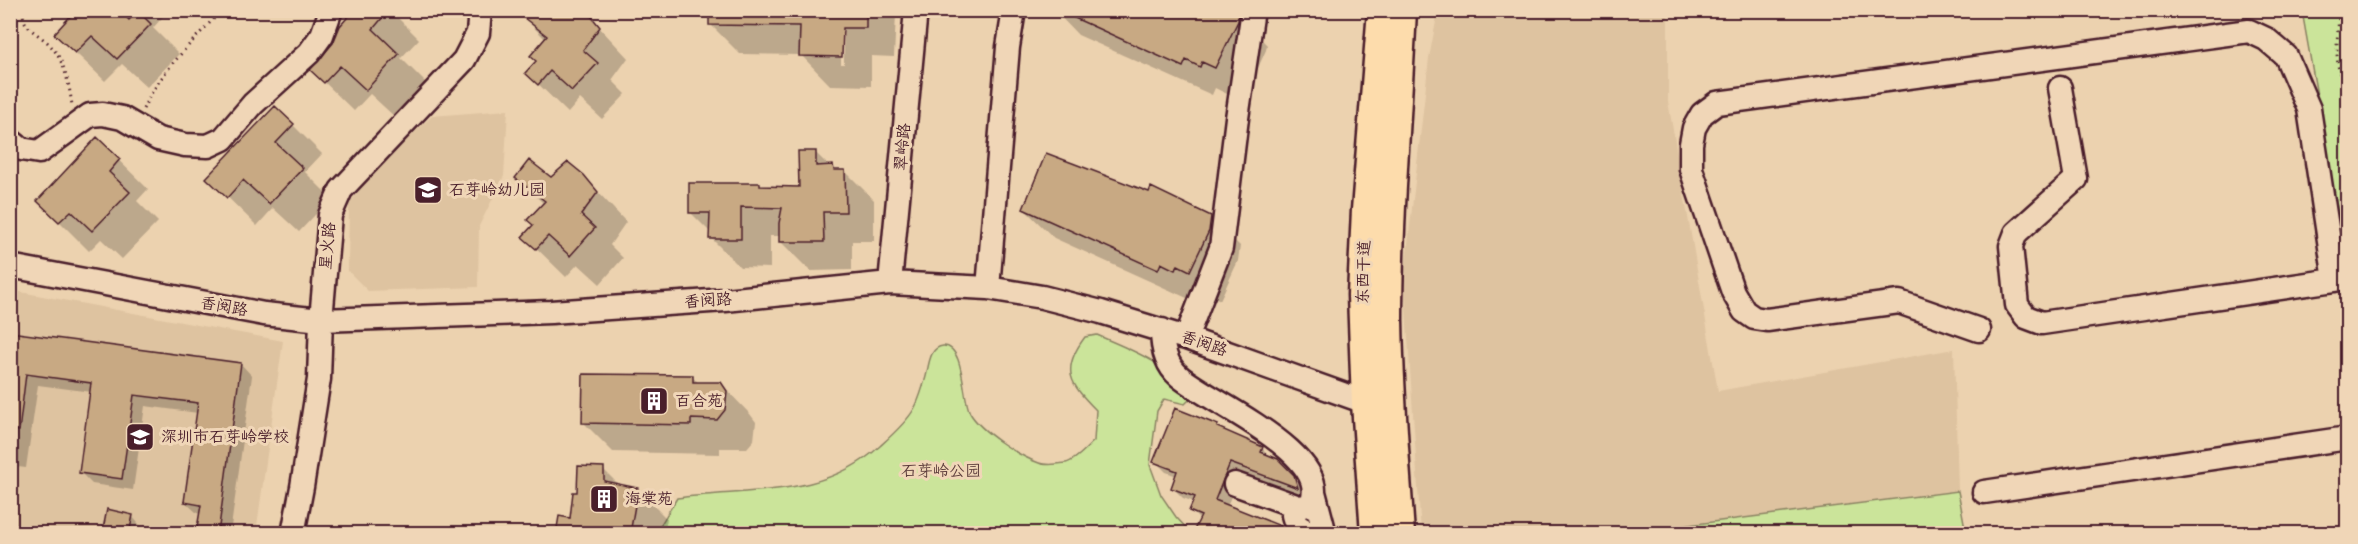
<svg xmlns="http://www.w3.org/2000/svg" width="2358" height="544" font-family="Kalam,'LXGW WenKai TC',sans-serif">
<rect width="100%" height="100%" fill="#ecd2af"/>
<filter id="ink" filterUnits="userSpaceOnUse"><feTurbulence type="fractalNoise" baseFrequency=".0167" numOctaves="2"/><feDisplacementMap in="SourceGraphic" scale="12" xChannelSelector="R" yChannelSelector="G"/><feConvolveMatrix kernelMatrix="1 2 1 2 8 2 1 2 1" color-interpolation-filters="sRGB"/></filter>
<g filter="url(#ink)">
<path fill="#dec3a0" d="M1438,11H1668V101L1718,391L1954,349L1958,491L1625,533H1421L1404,279L1429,58Z
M508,110L504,176L479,226L478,287L368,291L348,271L349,204L372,173L432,116Z
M10,290L283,341L256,533H11Z"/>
<path fill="#cbe49a" stroke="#8a8262" stroke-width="1.5" d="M2302,11H2347V254H2345Z
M1097,335C1131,350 1166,362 1189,393L1190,399L1185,404L1164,399L1157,411L1150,465L1161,495L1176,517L1191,533L655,534L677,498C747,488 824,499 880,446C891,436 907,422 914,409C919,401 922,389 925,380C929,369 928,347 943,346C965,345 962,398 970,413C981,432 1019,456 1039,463C1046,466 1059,464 1066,463C1076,461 1087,447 1094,441L1096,410C1070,384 1060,370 1085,337Z
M1958,491L1966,533H1625Z"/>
<path fill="#0003" fill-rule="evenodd" d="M79,10H169L153,28L179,54L147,87L122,64L105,81L56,34Z
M356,10H390L419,39L401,58L427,84L396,118L370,94L354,111L312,70L334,44Z
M583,10L628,58L612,80L626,94L602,119L580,99L568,113L527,73L538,61L546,40L520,13Z
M839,10H892L896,14L894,57L871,56V86L830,85L801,55L740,54L710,24ZM841,30H844V64H841Z
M1054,10H1228L1238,15L1267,45L1266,50L1245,97L1229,95L1215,88L1212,95L1078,35Z
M293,125L322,154L305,172L331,198L299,232L273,208L257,226L208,178Z
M97,139L148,189L137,201L158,222L122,259L101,239L89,251L39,201Z
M815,152L830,167L837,171H845L874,200V241H852V270L810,271L781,242V236H770V268L740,267L711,238V233L690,212L760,185L762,188H801Z
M583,176L626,222L610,245L623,258L600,284L578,264L566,277L525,237L535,226L544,204L517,178L551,179Z
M1024,209L1211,217L1240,246L1238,261L1220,300L1207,293L1205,298L1191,291L1187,298L1054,238Z
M10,334L241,364L252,376L230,534H197L201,514L197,513L185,502L198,413L145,406L133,490L92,484L81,473L92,392L38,385L26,468L10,466Z
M692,377L699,383L721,384L750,414L756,422L754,440L747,448H720V454L613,452L584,423Z
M1217,426L1223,431L1262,448L1272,458L1277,460L1304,488L1307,497L1241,473L1227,506L1201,521L1191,511L1194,502L1183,498L1172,487L1177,476L1166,472L1155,461Z
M603,469L620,486L638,490L667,519L664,534H557L571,519Z
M132,516L143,529L167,534H104Z"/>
<path fill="#c8a983" stroke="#4a1f2b" stroke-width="1.5" d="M76,10H119L129,20L138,11L151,24L117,59L92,36L75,53L54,34Z
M354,10H389L373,29L399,54L366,90L340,66L324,83L310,70L333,43L340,26Z
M514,10H586L600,27L583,50L598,63L572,91L550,71L538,85L525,73L536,61L530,56L547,36Z
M709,10H866V28H843L842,57L799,56L800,26L709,25Z
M1057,10H1232L1239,14L1238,21L1215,68L1202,62L1200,67L1186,60L1183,67Z
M275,106L294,124L276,143L303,168L269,204L243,180L227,198L206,178Z
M97,137L120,159L109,172L130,192L92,231L71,211L59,222L37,201Z
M798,151H816V166L833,165L834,170H845L846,212H823L824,242H779V223L782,208L741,207V239H709L710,213H689V183H760V186L799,187Z
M1046,153L1149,192L1151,187L1211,216L1209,231L1190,271L1178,265L1175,270L1161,263L1158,270L1023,209Z
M529,160L551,177L568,162L584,175L598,192L581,215L595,228L570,256L548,236L536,249L522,237L533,225L527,220L545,201L515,178Z
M10,332L241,363L218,534H196L201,505L184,502L198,403L134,395L122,479L79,473L91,383L26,374L19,431L10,430Z
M583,374L693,375V382H721L727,391L725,410L717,420L691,419V425L582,423Z
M1175,408L1218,425L1217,427L1263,447L1261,452L1278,459L1294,475L1298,488L1230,463L1215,500L1283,527L1287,534H1192L1201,516L1189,511L1195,497L1171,488L1177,471L1153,462Z
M578,466L604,467V481L638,488L630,534H556L559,516L570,518L573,492H577Z
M107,509L133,515L129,534H102Z"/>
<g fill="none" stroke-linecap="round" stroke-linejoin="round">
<g stroke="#4a1f2b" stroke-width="27">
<path id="minor" d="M2060,88L2076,179L2016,233L2011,246L2017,305L2026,317L2042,323L2348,278
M10,140L21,149L39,152L90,115L103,114L122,118L158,139L185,145L208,146L223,139L253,104L309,53L322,35L331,10
M10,266L264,314L321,320L551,312L725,300L890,283L988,288L1042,297L1101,312L1186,338L1379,407
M890,283L916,10
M988,288L1008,47L1014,10
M1162,330C1162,347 1165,364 1179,376C1207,401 1338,456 1310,505L1299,507L1235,484
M1979,330L1899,302L1767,320L1754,318L1744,311L1733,292L1691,169V144L1694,128L1702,114L1717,103L2249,31L2266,39L2286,56L2309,109L2335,280
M1186,338L1221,248L1237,118L1253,10
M1314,492L1325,534
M1984,492L2348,438
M1295,506L1293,515L1296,525L1312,534
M293,534L302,487L319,379L321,320L330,215L341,190L464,60L478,33L480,10"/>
</g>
<g stroke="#4a1f2b" stroke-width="33">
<path id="major" d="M1375,534L1366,403L1362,295L1366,210L1382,10
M1400,534C1395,462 1389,391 1388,320C1388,217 1397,113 1402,10"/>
</g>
<path stroke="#4a1f2b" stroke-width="3" stroke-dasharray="1.5 4.5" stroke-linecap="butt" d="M24,10C19,27 40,34 50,45C65,61 69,84 72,105
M2348,12L2339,17C2337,43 2333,69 2348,92
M143,109C160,72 194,40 222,10"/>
<use href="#minor" stroke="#f0d6b7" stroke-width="22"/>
<use href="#major" stroke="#fddcac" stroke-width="28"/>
</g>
</g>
<defs>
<g id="school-square" transform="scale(1.5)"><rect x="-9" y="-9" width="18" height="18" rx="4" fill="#4a1f2b" stroke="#f0d6b7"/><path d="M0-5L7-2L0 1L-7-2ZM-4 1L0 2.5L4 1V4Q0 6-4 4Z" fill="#fff"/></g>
<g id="building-square" transform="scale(1.5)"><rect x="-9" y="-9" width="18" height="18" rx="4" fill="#4a1f2b" stroke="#f0d6b7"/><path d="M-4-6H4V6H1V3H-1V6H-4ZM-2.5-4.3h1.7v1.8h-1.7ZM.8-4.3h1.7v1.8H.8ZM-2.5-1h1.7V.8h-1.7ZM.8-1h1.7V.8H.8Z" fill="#fff"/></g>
</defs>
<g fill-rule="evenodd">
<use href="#school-square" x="428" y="190"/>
<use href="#building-square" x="654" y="401"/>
<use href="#school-square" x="140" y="437"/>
<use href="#building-square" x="604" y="499"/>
</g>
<g text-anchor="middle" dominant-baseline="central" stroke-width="6" stroke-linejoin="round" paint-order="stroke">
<g font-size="16" fill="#4a1f2b" stroke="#f0d6b7">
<text transform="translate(903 147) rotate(-85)">翠岭路</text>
<text transform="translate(328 246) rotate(-85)">星火路</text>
<text transform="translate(1364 272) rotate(-88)">东西干道</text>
<text transform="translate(708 301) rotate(-4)">香阅路</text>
<text transform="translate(224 307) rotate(10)">香阅路</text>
<text transform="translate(1204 344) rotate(19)">香阅路</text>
</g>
<g font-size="16" fill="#4a1f2b" stroke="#f0d6b7" text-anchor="start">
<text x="449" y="190">石芽岭幼儿园</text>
<text x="675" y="401">百合苑</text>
<text x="161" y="437">深圳市石芽岭学校</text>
<text x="625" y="499">海棠苑</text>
</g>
<g font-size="16" fill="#5d3d3c" stroke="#f0d6b7">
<text x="941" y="471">石芽岭公园</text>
</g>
</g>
<rect width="2358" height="544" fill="none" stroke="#f0d6b7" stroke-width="36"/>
<rect x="18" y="18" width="2322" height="508" fill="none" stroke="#4a1f2b" stroke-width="2" filter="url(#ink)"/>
</svg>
